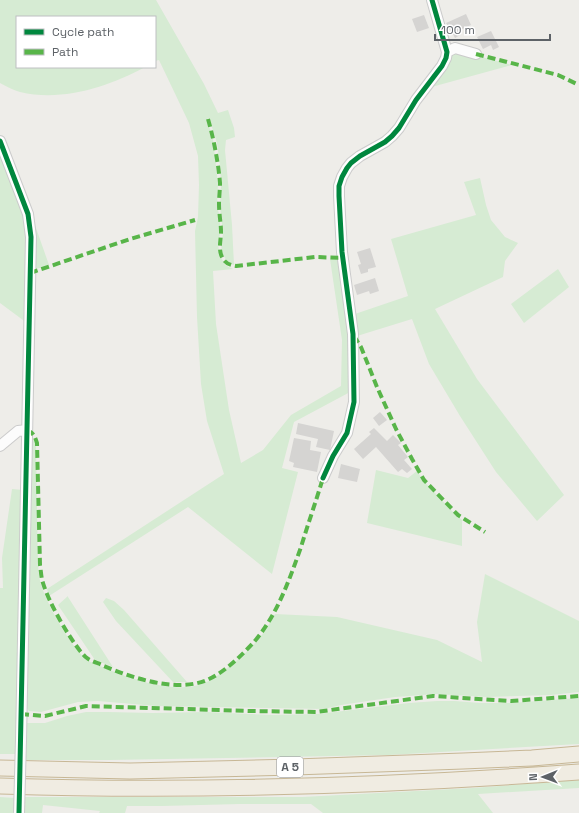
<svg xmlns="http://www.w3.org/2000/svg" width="579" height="813" font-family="'Space Grotesk',sans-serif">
<rect width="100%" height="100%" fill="#eeede9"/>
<path fill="#d6ebd3" d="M0,0H156L204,84L218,113L228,110L234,128L235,137L226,140L225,150L232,225L234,265L228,263L222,253L221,244L223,234L220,206L221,185L220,166L217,143L209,118L207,119L213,139L218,184L217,206L220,218V234L218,244L219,253L225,265L233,269L213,271L216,324L229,410L241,463L263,450L291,415L341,386L342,340L330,259H341L345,291L352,391L294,422L282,468L298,472L272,574L188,507L49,596L47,589L224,474L207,421L201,384L197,317L195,231L198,217L199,185L198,156L189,123L159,60L155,61V17H17V67H145C108,87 62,102 20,92C13,90 6,86 0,83Z
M455,50L512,65L428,88Z
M0,146L25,212L29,239L27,323L0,303Z
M480,178L486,205L491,220L505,237L518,243L505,261L503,277L435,309L477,379L564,495L537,521L496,472L460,416L429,364L412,319L357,336L352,315L408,296L391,239L476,215L464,182Z
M29,208L49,265L33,270Z
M558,269L569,287L524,323L511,304Z
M31,438H33L36,445L38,566C39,572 39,579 41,584C46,603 71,647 86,659C91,663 99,665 105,668C131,679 174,694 202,684C211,681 220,674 227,668C237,661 246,653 254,644C263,635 269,624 275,614L337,617L437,640L482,662L477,622L485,574L579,621V692L551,695L487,697L436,694L395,697L341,705L324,709L156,706L98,701L78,702L41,712L29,711L24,704Z
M376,470L408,478L417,471L423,480L451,510L462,520V546L367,523Z
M12,489L23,490L16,754H0V588H3L2,558Z
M68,596V597L113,667L95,660L58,605Z
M106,598L114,601L124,610L187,682H173L116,621L103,602Z
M579,698V744L389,755L109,760H25V723H45L67,716L86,712H108L153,713L206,712L273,715L318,714L409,703L437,701H455L480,703H511Z
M579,780V788L478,794L493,813H323L311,804H240L162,806H127L125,813H99L100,811L43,805L42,813H22L23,797H302L473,788Z
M0,797L15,798V813H0Z"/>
<path fill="#d5d4d2" d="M466,14L471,25L458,31L460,35L455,38L452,32H451L446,23Z
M424,15L429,28L417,32L412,19Z
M491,31L499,47L493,50L491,45L483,49L477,37Z
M370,248L376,267L368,269V272L361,274L358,265L361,264L357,252Z
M375,278L379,291L370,294L369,291L357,295L354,285Z
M380,412L387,420L379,426L373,418Z
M298,423L334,431L330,450L316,447L318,439L296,434Z
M374,428L387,441L393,435L401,443L398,445L408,457L404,460L412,469L407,473L402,469L398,472L376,447L363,459L354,449L371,434L369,432Z
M294,438L311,441L310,450L321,452L317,472L293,467L294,463L289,461Z
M341,464L360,469L357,482L338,478Z"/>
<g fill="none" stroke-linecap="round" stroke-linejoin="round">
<g stroke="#cbcbcb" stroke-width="12">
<path id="minor" d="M447,52L455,48L476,54
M0,141L28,214L31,237L21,740
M0,446L18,431L27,430
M323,478L333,456L347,433L354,402L353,334L342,252L339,196V186L342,177L347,168L351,163L360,156L385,142L392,136L399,128L416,100L442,66L446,58L447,52L432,0"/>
</g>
<g stroke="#c7b795" stroke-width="17">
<path id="highway" d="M0,768L130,771L295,767L463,761L532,758L579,754
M0,786C193,792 386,786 579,772"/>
</g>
<use href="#minor" stroke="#fcfcfc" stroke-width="10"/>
<use href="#highway" stroke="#f0ece2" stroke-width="15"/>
<g stroke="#cbcbcb" stroke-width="12" stroke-linecap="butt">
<path id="minor-bridge" d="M19,813L21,740"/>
</g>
<use href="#minor-bridge" stroke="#fcfcfc" stroke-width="10"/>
<path stroke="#58b549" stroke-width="4" stroke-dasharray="8 4" stroke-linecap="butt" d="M476,54L558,75L579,85
M208,119C214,140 218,161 220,183C220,190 219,197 219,204C219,214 221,223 221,232C221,240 218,249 222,257C225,263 229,265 236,266L315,257L343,258
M30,273L130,239L195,220
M354,336L361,347L377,387L396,429L412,459L424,480L458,515L485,532
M27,430C34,433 35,437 37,443L40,565C41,571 41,577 43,583C49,603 68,636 81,652C83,654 85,657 87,658C92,662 99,663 104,666C133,678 176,693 207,680C225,672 241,656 254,642C277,615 289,581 301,547C308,524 316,501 323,478
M21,714L45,716L86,706L250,711L316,712L433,696L511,701L579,696"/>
<g stroke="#fff" stroke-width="8">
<path id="cycleway" d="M0,141L28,214L31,237L19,813
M323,478L333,456L347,433L354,402L353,334L342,252L339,196V186L342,177L347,168L351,163L360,156L385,142L392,136L399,128L416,100L442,66L446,58L447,52L432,0"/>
</g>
<use href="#cycleway" stroke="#00873e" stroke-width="5"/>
</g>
<g text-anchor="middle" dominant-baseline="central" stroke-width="4" stroke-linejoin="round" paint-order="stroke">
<rect fill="#fff" stroke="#8e9195" stroke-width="1" x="277" y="757" width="26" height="20" rx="3"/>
<g font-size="12" font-weight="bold" fill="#5d6267">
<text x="290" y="767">A 5</text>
</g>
</g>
<rect x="16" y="16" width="140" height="52" fill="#ffffff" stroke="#bec0c2"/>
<rect x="24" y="29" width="20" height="6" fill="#00873e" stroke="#bec0c2"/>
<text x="52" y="36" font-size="12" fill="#5d6267">Cycle path</text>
<rect x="24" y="49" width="20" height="6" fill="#58b549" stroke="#bec0c2"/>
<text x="52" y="56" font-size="12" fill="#5d6267">Path</text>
<g transform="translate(543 777) rotate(269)" stroke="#ffffff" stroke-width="3" paint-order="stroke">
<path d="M0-3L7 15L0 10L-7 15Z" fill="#5d6267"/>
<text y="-6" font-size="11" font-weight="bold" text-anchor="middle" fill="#5d6267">N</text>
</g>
<path d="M435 34v6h115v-6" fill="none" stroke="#5d6267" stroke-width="2"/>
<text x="441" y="34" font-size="12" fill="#5d6267" stroke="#ffffff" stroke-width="3" paint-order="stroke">100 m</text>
</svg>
